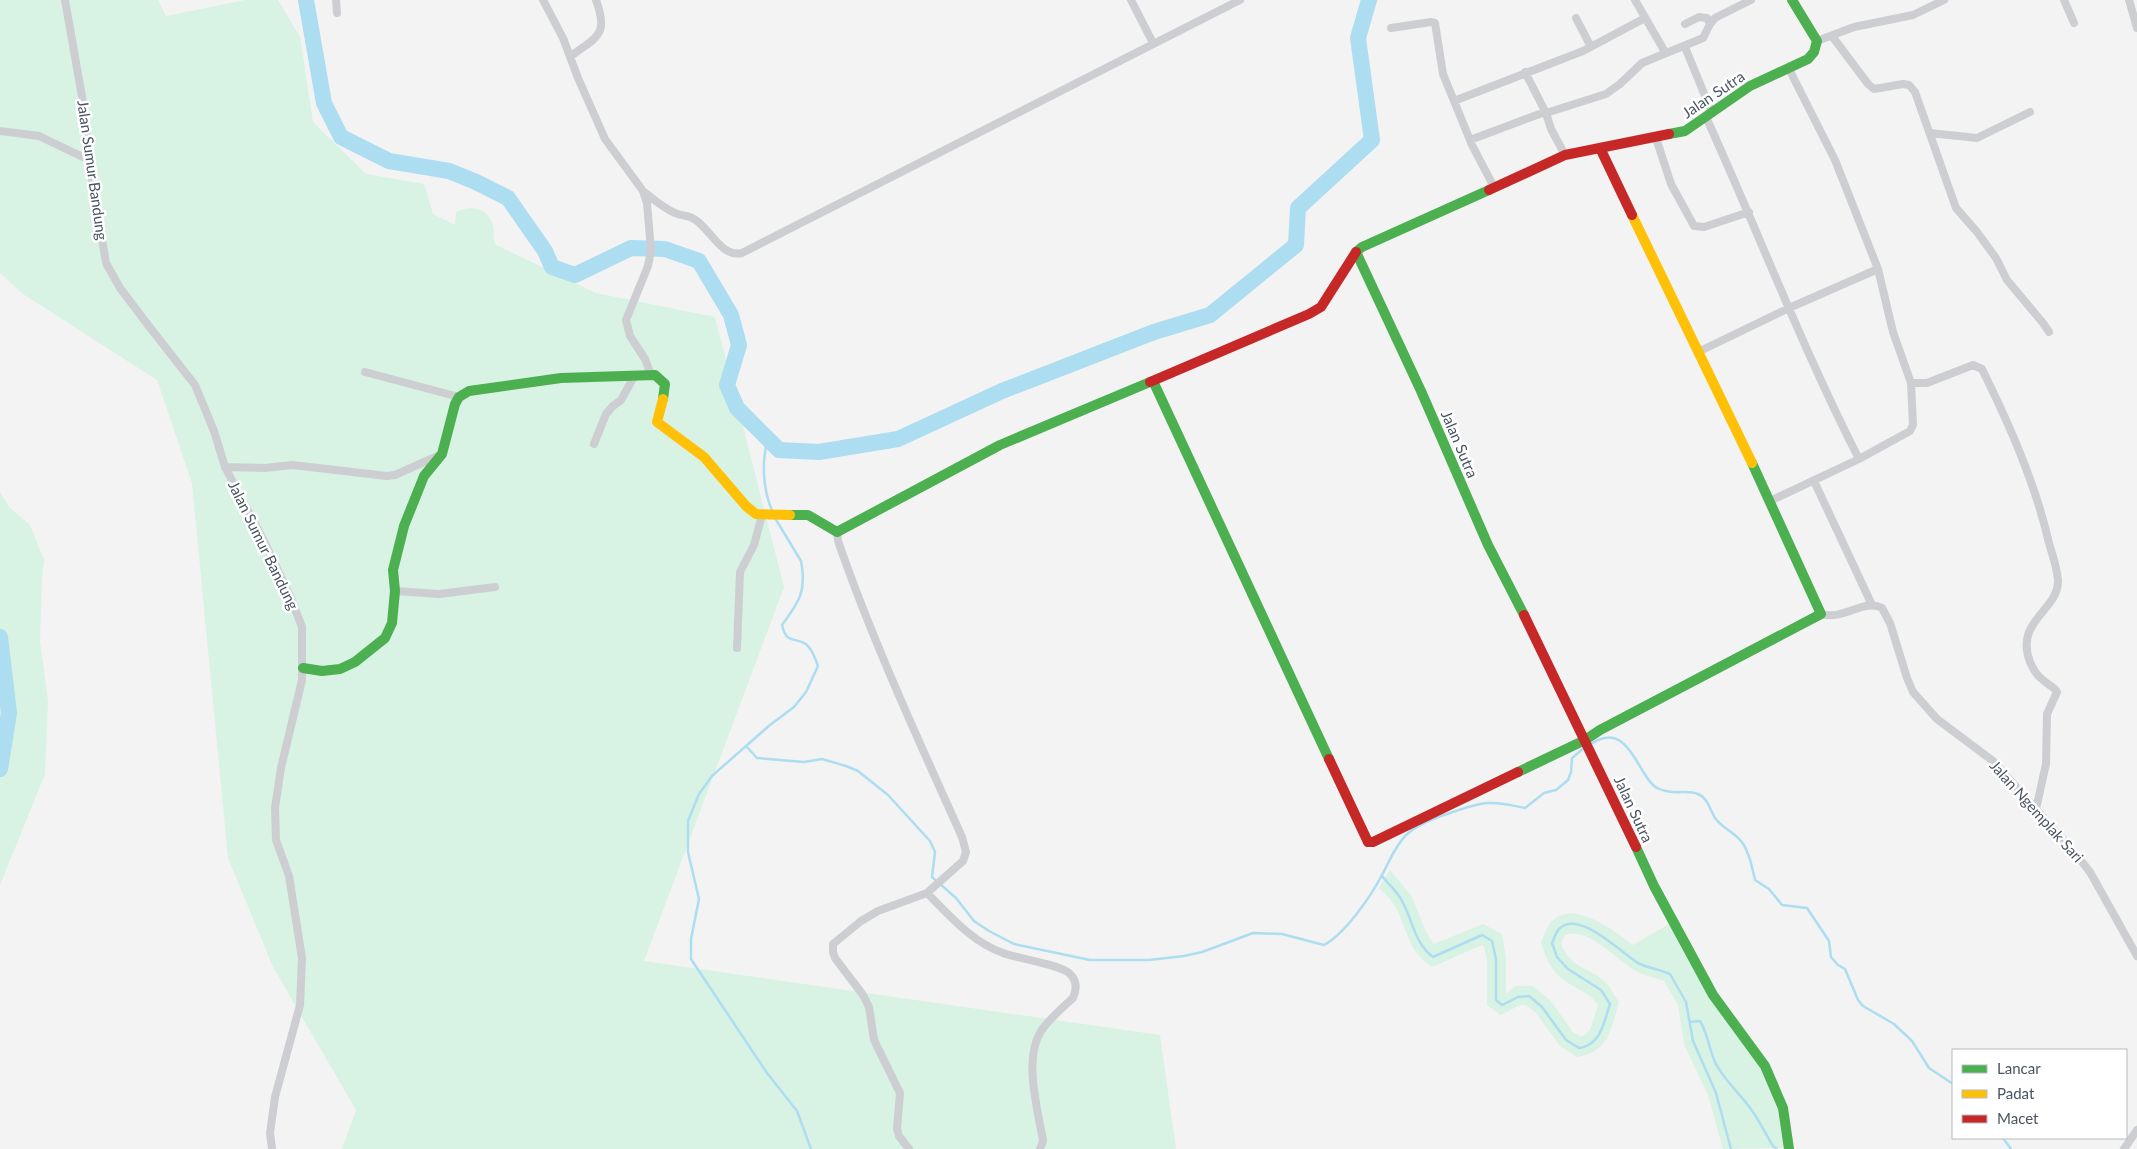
<svg xmlns="http://www.w3.org/2000/svg" width="2137" height="1149" font-family="Lato,sans-serif">
<rect width="100%" height="100%" fill="#f3f3f3"/>
<path fill="#d8f2e4" d="M0,0H158L166,16L245,0H278L300,37L313,122L366,174L424,184L433,214L455,225L456,212C470,205 488,207 493,225C495,232 492,238 496,245L596,293L715,317L784,587L644,961L1160,1035L1176,1149H342L356,1110L273,967L228,858L192,483L157,380L23,294L0,273Z
M0,492L9,507L30,525L44,560L42,579L40,641L48,701L45,774L0,885Z
M1390,870L1411,895L1427,934L1434,944L1483,924L1502,934L1506,958V994L1515,986H1533L1550,1000L1573,1032L1582,1037L1590,1030L1598,1005C1589,991 1572,988 1560,977C1549,967 1545,955 1541,942C1544,936 1547,925 1552,921C1575,899 1614,931 1633,945L1669,924L1756,1057L1779,1109L1785,1148L1723,1149L1708,1095L1684,1044L1678,1005L1664,981C1654,977 1642,975 1634,970C1617,959 1586,926 1565,935L1561,943C1571,971 1593,967 1608,985C1612,990 1615,997 1619,1002C1611,1029 1609,1052 1577,1057L1560,1046L1536,1013L1526,1005H1520L1501,1015L1487,1005V960L1484,946L1482,945L1432,967C1405,948 1409,931 1395,906C1391,899 1384,893 1379,888Z"/>
<g fill="none" stroke-linecap="round" stroke-linejoin="round">
<path stroke="#acddf0" stroke-width="2.5" d="M768,439C761,462 763,491 773,513
M775,518L801,561C807,591 799,602 782,625C787,645 793,636 806,644C813,650 815,658 818,666L806,692L794,707L770,725L746,746L757,758L804,762L822,759L846,766L858,771L888,795L930,841L935,852L932,877L956,898L974,921L989,931L1014,944L1090,960H1149L1184,956L1202,952L1253,933L1282,934L1324,945C1345,934 1371,896 1382,875C1389,862 1395,846 1406,835C1418,824 1435,818 1450,813C1484,801 1491,800 1525,808L1544,793L1556,790L1568,780L1571,772L1572,758L1584,748
M1591,744C1629,718 1637,776 1657,788C1673,796 1687,789 1698,794C1708,798 1710,810 1715,818C1722,828 1734,832 1741,841C1749,851 1752,867 1755,880L1769,889L1782,905L1807,908L1829,941L1831,957L1838,965L1845,969L1858,1000L1863,1006L1894,1024L1912,1041L1929,1068L1953,1084
M746,746L712,776L699,794L688,821V852L699,899L691,939V959L767,1073L797,1111L811,1149
M1382,876C1388,884 1398,892 1402,901C1413,920 1414,943 1433,957L1482,935L1492,941L1496,959V1000L1502,1005L1518,997L1529,996L1542,1007L1566,1040L1579,1048C1601,1045 1604,1022 1610,1004L1601,990L1568,969L1557,957L1552,943C1554,939 1556,932 1559,929C1579,908 1623,955 1640,964C1649,968 1660,970 1670,974L1686,1002L1693,1041L1716,1093L1731,1149
M1690,1022L1700,1021C1708,1034 1709,1049 1715,1062C1724,1081 1741,1094 1753,1112C1760,1122 1766,1135 1773,1146L1777,1149
M2003,1138L2011,1149"/>
<path stroke="#acddf0" stroke-width="16" d="M306,0L324,103L341,137L389,161L449,171L476,182L508,198L545,251L552,267L575,275L631,248L665,249L699,261L731,315L739,345L727,385L737,408L779,450L819,452L898,439L1002,391L1154,332L1210,315L1296,245L1298,208L1372,140L1358,38L1369,0
M0,637L9,713L0,769"/>
<path stroke="#cdced1" stroke-width="8" d="M65,0L84,108L89,160L106,263L120,288L148,325L195,385L214,431L225,467L264,541L290,596L302,627V680L281,768L275,808L276,840L289,876L302,958L300,1005L275,1097L270,1133L272,1149
M336,0L337,13
M543,0L563,38L578,78L605,139L643,191L647,203L651,250L648,266L626,320L630,336L645,359L651,375
M1131,0L1153,43
M1635,0L1665,52
M2064,0L2074,23
M2129,0L2137,28
M1576,18L1591,47
M1685,24L1699,17L1707,18L1710,24
M1391,28L1431,22L1435,23L1443,74L1472,145L1494,187
M1832,36L1868,84L1874,89L1903,84L1909,85L1915,92L1956,208L1977,232L1996,258L2007,280L2043,323L2049,332
M1817,41L1854,27L1913,15L1944,0
M1685,47L1712,113
M570,57C597,36 609,36 596,0
M1525,72L1546,113
M1454,101L1583,51L1645,18
M1706,117C1758,231 1802,348 1859,459
M0,131L39,136L89,160
M1930,133L1977,138L2030,112
M1656,138L1671,184L1694,226L1704,227L1749,212
M1470,140L1545,112
M1565,155L1551,129L1546,113L1606,94L1620,84L1642,63L1703,38L1710,24L1715,18L1751,0
M643,191C653,199 663,208 675,213C681,216 688,215 694,219C710,228 721,258 742,253L1240,0
M1698,352L1789,308L1878,269
M365,372L459,397
M1911,383H1927L1973,365L1982,369C2009,424 2035,482 2049,543C2052,554 2057,567 2058,580C2059,611 2014,620 2030,662C2033,669 2037,676 2043,680C2048,685 2055,687 2057,692L2047,714L2046,764L2036,809
M594,444L606,414L613,406L621,400L635,375
M225,467L265,468L292,465L387,476L395,475L440,455
M1814,481L1872,605
M1770,501L1859,459L1910,431L1913,425L1911,383L1893,332L1878,269L1835,160L1789,69
M837,532L838,541C873,642 918,739 962,837L966,852L963,861L927,893L878,911L861,921L833,944V952L835,958L863,995L869,1007L874,1040L900,1093L897,1129L899,1136L909,1149
M395,591L439,594L495,587
M1821,614C1844,621 1864,598 1882,608L1890,623L1907,678L1913,692L1937,719L1993,761L2075,853L2090,872L2137,956
M737,648L740,572L754,545L762,515
M927,893C950,916 972,942 1003,953C1019,959 1058,964 1069,973C1077,980 1077,989 1073,998C1062,1008 1049,1019 1041,1031C1023,1060 1038,1110 1043,1141L1040,1149
M2124,1149L2137,1130"/>
<path stroke="#4caf50" stroke-width="10" d="M1669,134L1685,131L1750,86L1808,59L1814,52L1817,41L1792,0
M1489,190L1362,247L1356,252L1421,391L1488,545L1524,615
M1153,381L1329,759
M790,515H808L837,532L1000,445L1150,382
M303,668L322,671L340,669L355,662L385,638L392,623L395,591L393,570L404,526L424,476L442,454L455,404L459,397L469,391L561,378L655,375L665,384L663,399
M1518,772L1585,740L1600,730L1821,614L1752,463
M1636,847L1654,886L1713,995L1765,1066L1783,1108L1789,1149"/>
<path stroke="#ffc107" stroke-width="10" d="M1632,215L1752,463
M663,399L657,422L704,457L746,506L756,514L790,515"/>
<path stroke="#c62828" stroke-width="10" d="M1600,148L1632,215
M1489,190L1565,155L1669,134
M1150,382L1309,314L1321,307L1356,252
M1524,615L1636,847
M1329,759L1368,842H1373L1518,772"/>
</g>
<g text-anchor="middle" dominant-baseline="central" stroke-width="5" stroke-linejoin="round" paint-order="stroke">
<g font-size="15" fill="#495460" stroke="#fff">
<text transform="translate(1713 94) rotate(-34)">Jalan Sutra</text>
<text transform="translate(93 170) rotate(82)">Jalan Sumur Bandung</text>
<text transform="translate(1460 444) rotate(67)">Jalan Sutra</text>
<text transform="translate(264 545) rotate(64)">Jalan Sumur Bandung</text>
<text transform="translate(1634 809) rotate(65)">Jalan Sutra</text>
<text transform="translate(2037 811) rotate(48)">Jalan Ngemplak Sari</text>
</g>
</g>
<rect x="1952" y="1049" width="175" height="90" fill="#ffffff" stroke="#b6bbbf"/>
<rect x="1962" y="1065" width="25" height="8" fill="#4caf50" stroke="#b6bbbf"/>
<text x="1997" y="1074" font-size="15" fill="#495460">Lancar</text>
<rect x="1962" y="1090" width="25" height="8" fill="#ffc107" stroke="#b6bbbf"/>
<text x="1997" y="1099" font-size="15" fill="#495460">Padat</text>
<rect x="1962" y="1115" width="25" height="8" fill="#c62828" stroke="#b6bbbf"/>
<text x="1997" y="1124" font-size="15" fill="#495460">Macet</text>
</svg>
